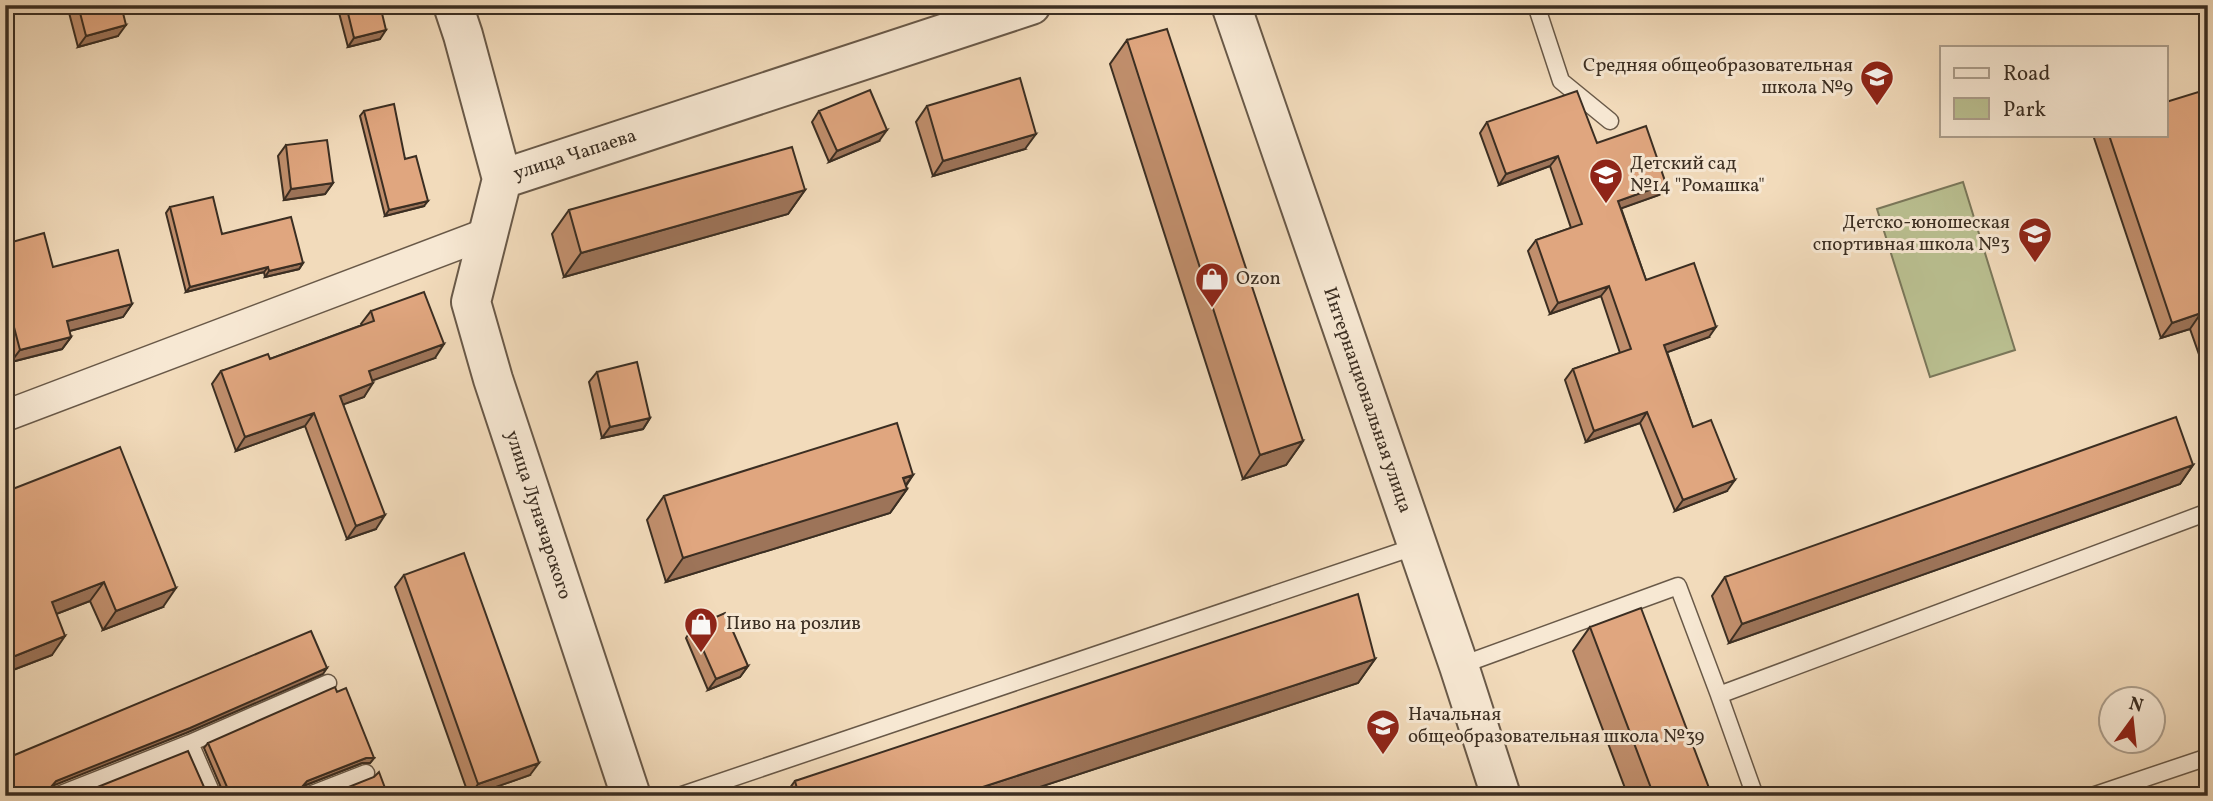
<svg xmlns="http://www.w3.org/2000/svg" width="2213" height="801" font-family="Vollkorn,serif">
<rect width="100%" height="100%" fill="#f2dbbb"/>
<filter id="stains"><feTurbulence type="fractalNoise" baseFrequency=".00286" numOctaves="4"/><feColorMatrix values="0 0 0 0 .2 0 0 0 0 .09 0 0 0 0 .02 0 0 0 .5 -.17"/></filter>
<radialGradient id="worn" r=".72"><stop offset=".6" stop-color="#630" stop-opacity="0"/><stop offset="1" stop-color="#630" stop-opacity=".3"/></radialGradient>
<path fill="#bac091" stroke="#7a775a" stroke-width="2" d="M1963,182L2015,350L1930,377L1877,209Z"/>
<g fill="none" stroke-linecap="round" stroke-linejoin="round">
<g stroke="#695948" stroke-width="19">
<path id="service" d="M1536,5L1561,81L1610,121
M1459,666L1678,586L1719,695L2208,512
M1719,695L1755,796
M190,743L213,796
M56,796L190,743L328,683
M307,796L366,773
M679,796L1417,546
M2092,796L2208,757"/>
</g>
<g stroke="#695948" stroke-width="33">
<path id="minor" d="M5,416L488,233"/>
</g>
<g stroke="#695948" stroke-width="42">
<path id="tertiary" d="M453,5L463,35L502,179
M1231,5L1459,666L1501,796
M502,179L471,302L493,379L631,796
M502,179L1031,5"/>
</g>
<use href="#service" stroke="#f7e8d3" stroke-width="16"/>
<use href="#minor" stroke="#f7e8d3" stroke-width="30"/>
<use href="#tertiary" stroke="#f7e8d3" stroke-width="38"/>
</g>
<path fill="#c18f6d" stroke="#3b2e22" stroke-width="2" d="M67,5H121L118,36L78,47Z
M337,5H380V39L348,47Z
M1316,5H1336L1318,11Z
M2141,5H2159L2143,11Z
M1127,40L1303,441L1286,465L1243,479L1110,64Z
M2208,89V380L2190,329L2161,338L2094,138L2096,135H2166Z
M927,106L1025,149L933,176L916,122Z
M364,111L405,159L424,206L385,216L360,116Z
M819,111L879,141L829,162L812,122Z
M1487,122L1597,143L1659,195L1621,208L1646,280L1709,337L1667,352L1693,427L1727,491L1675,511L1640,423L1586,442L1565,380L1573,369L1620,353L1601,296L1550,314L1528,251L1536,240L1571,228L1550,166L1499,185L1480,133Z
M286,145L333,183L325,194L284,200L278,156Z
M805,190L788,214L564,277L552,234L569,210Z
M170,207L222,234L303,263L299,269L265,277L264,272L186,292L166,213Z
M5,244L53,267L132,304L123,317L69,331L71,337L62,349L11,362L5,340Z
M371,311L435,358L372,380L364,397L343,404L376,529L347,539L305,426L236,451L212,384L221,371L270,359L362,325L361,324Z
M597,372L650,418L643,429L602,438L589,382Z
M2193,465L2180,484L1729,643L1712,596L1725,577Z
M913,475L906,486L907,489L890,513L666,582L647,520L664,496Z
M5,492L163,607L103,630L90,601L56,614L52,655L5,673Z
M404,575L530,775L469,796L395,587Z
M693,627L748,666L740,677L708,690L686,638Z
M1590,627L1712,796H1628L1573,651Z
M1375,659L1358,683L1012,796H784L795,781Z
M208,743L374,758L370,763H362L303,786L301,789L302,795L303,796H222L223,792L204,748Z"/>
<path fill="#9d7459" stroke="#3b2e22" stroke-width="2" d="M1322,5H1336L1318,11Z
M2159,5L2143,11L2147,6Z
M126,25L118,36L78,47L86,36Z
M386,30L380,39L348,47L354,38Z
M887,130L879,141L829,162L837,151Z
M1036,134L1025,149L933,176L943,161Z
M1558,156L1550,166L1499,185L1506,174Z
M333,183L325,194L284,200L291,189Z
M1666,184L1659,195L1611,212L1618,201Z
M805,190L788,214L564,277L581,253Z
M428,201L424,206L385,216L389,210Z
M303,263L299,269L265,277L269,271Z
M268,267L264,272L186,292L190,287Z
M1609,286L1601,296L1550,314L1558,303Z
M132,304L123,317L58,334L67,321Z
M2201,313L2190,329L2161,338L2172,323Z
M1716,327L1709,337L1657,356L1664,345Z
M71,337L62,349L11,362L20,350Z
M444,344L435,358L360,385L369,371Z
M373,383L364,397L331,409L340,396Z
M1647,412L1640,423L1586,442L1594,431Z
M314,413L305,426L236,451L245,437Z
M650,418L643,429L602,438L610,427Z
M1303,441L1286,465L1243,479L1260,455Z
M2193,465L2180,484L1729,643L1742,624Z
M913,475L902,490L907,489L890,513L666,582L683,558Z
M1735,480L1727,491L1675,511L1683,500Z
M385,515L376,529L347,539L356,526Z
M104,582L90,601L38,621L52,602Z
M176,588L163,607L103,630L116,611Z
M65,636L52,655L5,673V665L10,658Z
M1375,659L1358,683L1012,796H955Z
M748,666L740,677L708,690L716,679Z
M327,668L323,674L186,733L52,786L46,794L56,781Z
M366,758H374L370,763H362L303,786L297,794L307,781Z
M539,763L530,775L470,796L478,784Z"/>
<path fill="#e0a67f" stroke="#3b2e22" stroke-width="2" d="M78,5H121L126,25L86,36Z
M346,5H380L386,30L354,38Z
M1167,29L1303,441L1260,455L1127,40Z
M1020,78L1036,134L943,161L927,106Z
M2208,89V333L2201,313L2172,323L2109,135H2166V102Z
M870,90L887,130L837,151L819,111Z
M1577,91L1597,143L1646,126L1666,184L1618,201L1646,280L1694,263L1716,327L1664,345L1693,427L1711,420L1735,480L1683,500L1647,412L1594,431L1573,369L1631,349L1609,286L1558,303L1536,240L1582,224L1558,156L1506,174L1487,122Z
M394,104L405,159L416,156L428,201L389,210L364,111Z
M327,140L333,183L291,189L286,145Z
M792,147L805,190L581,253L569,210Z
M213,197L222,234L291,217L303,263L269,271L268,267L190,287L170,207Z
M44,233L53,267L118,250L132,304L67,321L71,337L20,350L5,293V244Z
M424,292L444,344L369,371L373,383L340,396L385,515L356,526L314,413L245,437L221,371L268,354L270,359L374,321L371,311Z
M637,362L650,418L610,427L597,372Z
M2176,417L2193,465L1742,624L1725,577Z
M897,423L913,475L903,478L907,489L683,558L664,496Z
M120,447L176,588L116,611L104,582L52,602L65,636L10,658L5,645V492Z
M464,553L539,763L478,784L404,575Z
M1358,594L1375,659L955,796H799L795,781Z
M1641,608L1712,796H1654L1590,627Z
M725,613L748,666L716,679L693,627Z
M311,631L327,668L190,728L56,781L50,788L51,795L52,796H5V759Z
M335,687L337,692L346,688L374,758H366L307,781L301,788L302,795L303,796H226L227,787L208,743Z
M188,751L208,796H75Z
M379,772L388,796H326L374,777Z
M2208,789V796H2188Z"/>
<defs>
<g id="school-pin" transform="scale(1.75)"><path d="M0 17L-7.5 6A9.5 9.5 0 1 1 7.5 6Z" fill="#8f2418" stroke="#f7e8d3"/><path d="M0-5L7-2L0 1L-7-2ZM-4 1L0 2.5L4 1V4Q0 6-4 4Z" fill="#fff"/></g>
<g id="shop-pin" transform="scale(1.75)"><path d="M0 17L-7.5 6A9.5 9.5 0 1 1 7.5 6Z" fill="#8f2418" stroke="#f7e8d3"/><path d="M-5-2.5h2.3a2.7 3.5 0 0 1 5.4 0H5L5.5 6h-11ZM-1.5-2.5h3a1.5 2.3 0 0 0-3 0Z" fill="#fff"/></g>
</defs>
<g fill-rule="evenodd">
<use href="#school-pin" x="1877" y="77"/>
<use href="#school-pin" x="1606" y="175"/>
<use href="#school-pin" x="2035" y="234"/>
<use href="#shop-pin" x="1212" y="279"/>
<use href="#shop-pin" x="701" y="624"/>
<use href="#school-pin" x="1383" y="726"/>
</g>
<g text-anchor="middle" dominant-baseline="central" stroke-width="6" stroke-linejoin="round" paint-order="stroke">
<g font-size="19" fill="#3b2e22" stroke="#f7e8d3" text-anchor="start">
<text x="1853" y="66" text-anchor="end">Средняя общеобразовательная<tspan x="1853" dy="22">школа №9</tspan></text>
<text x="1630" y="164">Детский сад<tspan x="1630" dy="22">№14 "Ромашка"</tspan></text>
<text x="2010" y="223" text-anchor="end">Детско-юношеская<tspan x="2010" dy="22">спортивная школа №3</tspan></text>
<text x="1236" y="279">Ozon</text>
<text x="726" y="624">Пиво на розлив</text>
<text x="1408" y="715">Начальная<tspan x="1408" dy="22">общеобразовательная школа №39</tspan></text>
</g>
<g font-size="19" fill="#3b2e22" stroke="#f7e8d3">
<text transform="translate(575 155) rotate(-18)">улица Чапаева</text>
<text transform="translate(1367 400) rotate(71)">Интернациональная улица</text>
<text transform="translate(538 515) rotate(72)">улица Луначарского</text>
</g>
</g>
<rect width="2213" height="801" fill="none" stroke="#f2dbbb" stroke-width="28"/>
<rect x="7" y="7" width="2199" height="787" fill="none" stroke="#3b2e22" stroke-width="3.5"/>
<rect x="14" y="14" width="2185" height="773" fill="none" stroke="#3b2e22" stroke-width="2"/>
<rect x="1940" y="46" width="228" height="91" fill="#f7e8d3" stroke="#ac9e8c" stroke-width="2"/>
<rect x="1954" y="68" width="35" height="10" fill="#f7e8d3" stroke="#ac9e8c" stroke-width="2"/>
<text x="2003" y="80" font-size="21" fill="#3b2e22">Road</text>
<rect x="1954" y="98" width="35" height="21" fill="#bac091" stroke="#ac9e8c" stroke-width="2"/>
<text x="2003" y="116" font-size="21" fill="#3b2e22">Park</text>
<g transform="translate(2132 720) rotate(15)"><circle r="33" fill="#f7e8d3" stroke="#ac9e8c" stroke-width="2"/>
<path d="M0-5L12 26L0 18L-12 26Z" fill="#8f2418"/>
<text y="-10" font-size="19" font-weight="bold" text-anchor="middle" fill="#3b2e22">N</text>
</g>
<rect width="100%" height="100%" filter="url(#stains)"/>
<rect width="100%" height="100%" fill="url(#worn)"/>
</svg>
